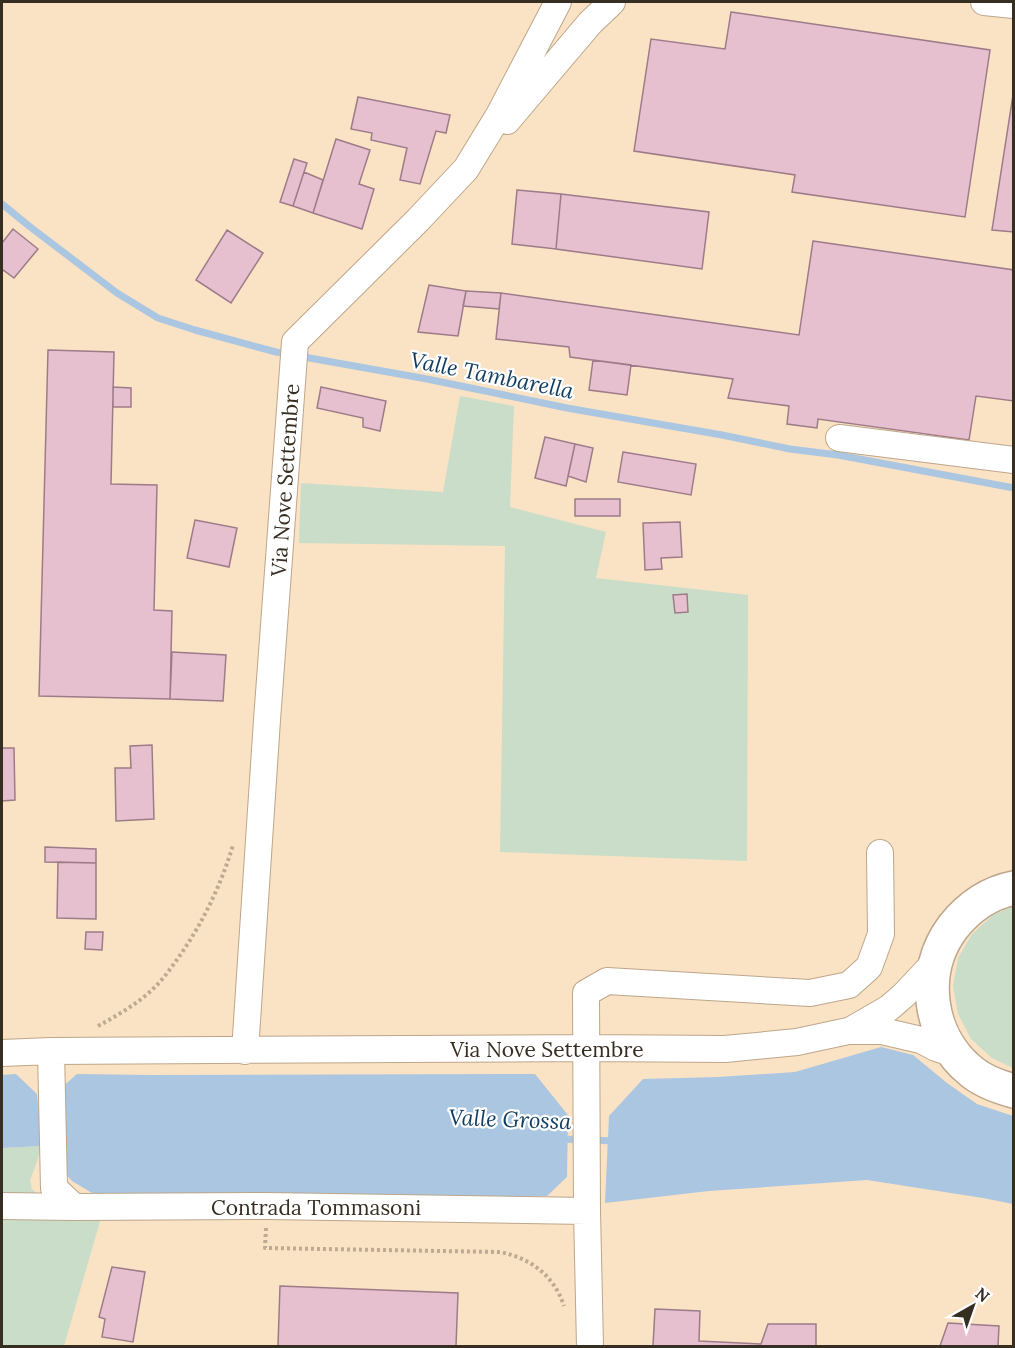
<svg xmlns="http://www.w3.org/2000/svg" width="1015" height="1348" font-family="Lora,serif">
<rect width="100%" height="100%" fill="#fae2c4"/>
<path fill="#caddc9" d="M460,396L514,406L510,507L606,532L596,578L748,595L747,861L500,852L505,546L299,543L301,483L443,492Z
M1013,906V1068L992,1058L971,1039L958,1014L953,986L958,958L972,934L993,915Z
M42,1146L36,1164L30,1181L32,1189L50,1207L101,1218L64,1346H2V1148Z"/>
<path fill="#abc6e1" d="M881,1047L913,1055L947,1083L977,1104L1013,1116V1204L983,1198L867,1180L709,1191L605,1203L609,1116L643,1079L718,1077L795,1072Z
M16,1074L37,1094L42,1146L2,1148V1075Z
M77,1074L151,1075L535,1074L568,1115L567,1177L547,1196L156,1195L92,1193L72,1181L64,1172L61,1088Z"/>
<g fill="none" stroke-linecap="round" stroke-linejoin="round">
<path stroke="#abc6e1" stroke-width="7" d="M2,204L29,226L117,293L158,318L195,330L276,352L427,379L567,408L722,435L790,449L838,455L1014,488
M561,1139L616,1141"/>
</g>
<path fill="#e7c0cf" stroke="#9e7b89" stroke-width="1.5" d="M731,12L990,50L965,217L792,192L795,175L634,151L651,39L725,49Z
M1013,95H1014V232L992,230Z
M358,97L450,115L446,133L436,131L420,184L400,180L407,148L371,140L372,133L351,129Z
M336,139L370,150L359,184L374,189L362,229L313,213Z
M294,159L307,163L293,206L280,202Z
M304,172L323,180L313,213L293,206Z
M517,190L561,194L556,249L512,244Z
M561,194L709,212L702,269L556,249Z
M13,229L38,249L14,278L3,270L2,272V243Z
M227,230L263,253L231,303L196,280Z
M813,241L1014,270V401L976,396L969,440L818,419L817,428L787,424L789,406L728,398L733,379L570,357L569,347L496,339L501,293L799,335Z
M429,285L466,291L458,336L418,332Z
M466,291L501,293L499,309L463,306Z
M48,350L114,352L111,484L157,485L154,610L172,611L170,699L39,696Z
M593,360L631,365L627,395L589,390Z
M113,387L131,388V407H113Z
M321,387L386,401L380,431L363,427V418L317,408Z
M545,437L575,444L566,486L535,478Z
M575,444L593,448L586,482L568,476Z
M623,452L696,464L691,495L618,482Z
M575,499H620V516H575Z
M195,520L237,528L229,567L187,558Z
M680,522L682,557L661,558L662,569L645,570L643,523Z
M687,594L688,612L675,613L673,595Z
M172,652L226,655L223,701L170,699Z
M152,745L154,819L116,821L115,768H131L130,746Z
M2,748H14L15,800L2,801Z
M45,847L96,849V863L45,862Z
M58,862L96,863V919L57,918Z
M86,932H103L102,950L85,949Z
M112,1267L145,1272L133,1342L102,1337L105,1319L99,1317Z
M280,1286L458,1293L456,1346H278Z
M655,1309L700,1311L699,1341L761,1344L768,1324H816V1346H653Z
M948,1323L999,1326L998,1346H940Z"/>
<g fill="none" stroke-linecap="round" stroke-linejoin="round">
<g stroke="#bda68a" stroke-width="28">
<path id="minor" d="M984,2L1014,5
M507,121L590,23L612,2
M839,438L1014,460
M851,1030L889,1008L904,995L936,961
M51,1051L54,1188L74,1207L267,1206L587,1211L590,1346
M245,1051L267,720L295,342L418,220L466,169L499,115L558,2
M2,1053L51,1051L587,1048L725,1049L797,1042L848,1031H882L921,1040L936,1048L954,1054
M2,1206L74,1207
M587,1211L586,993L607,981L810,993L849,985L869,967L881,934L880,853"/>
</g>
<g stroke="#bda68a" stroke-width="36">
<path id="major" d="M1014,888C989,893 968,908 953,927C919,972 928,1037 972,1072C984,1082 999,1087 1014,1091"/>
</g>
<path stroke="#bdaa91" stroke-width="4" stroke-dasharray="3 3" stroke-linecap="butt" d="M98,1026C118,1015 139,1003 155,987C165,977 173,965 181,954C204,920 221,885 233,845
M266,1228L265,1248L500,1252C530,1258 554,1275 564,1306"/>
<use href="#minor" stroke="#fff" stroke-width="26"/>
<use href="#major" stroke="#fff" stroke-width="33"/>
</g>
<g text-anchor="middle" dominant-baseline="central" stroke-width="4.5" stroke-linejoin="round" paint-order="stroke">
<g font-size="21" fill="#372e22" stroke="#fff">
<text transform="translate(285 480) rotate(-86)">Via Nove Settembre</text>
<text x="547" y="1049">Via Nove Settembre</text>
<text x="316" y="1207">Contrada Tommasoni</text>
</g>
<g font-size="22" font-style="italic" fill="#0f3c5f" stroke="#fff">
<text transform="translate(492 375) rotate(11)">Valle Tambarella</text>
<text transform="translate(510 1119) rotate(2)">Valle Grossa</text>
</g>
</g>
<rect width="1015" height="1348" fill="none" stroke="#372e22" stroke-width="6"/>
<g transform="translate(973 1306) rotate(40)" stroke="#ffffff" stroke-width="4.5" paint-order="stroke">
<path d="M0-4.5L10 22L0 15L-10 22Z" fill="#372e22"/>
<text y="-9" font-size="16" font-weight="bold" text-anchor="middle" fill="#372e22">N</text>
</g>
</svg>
